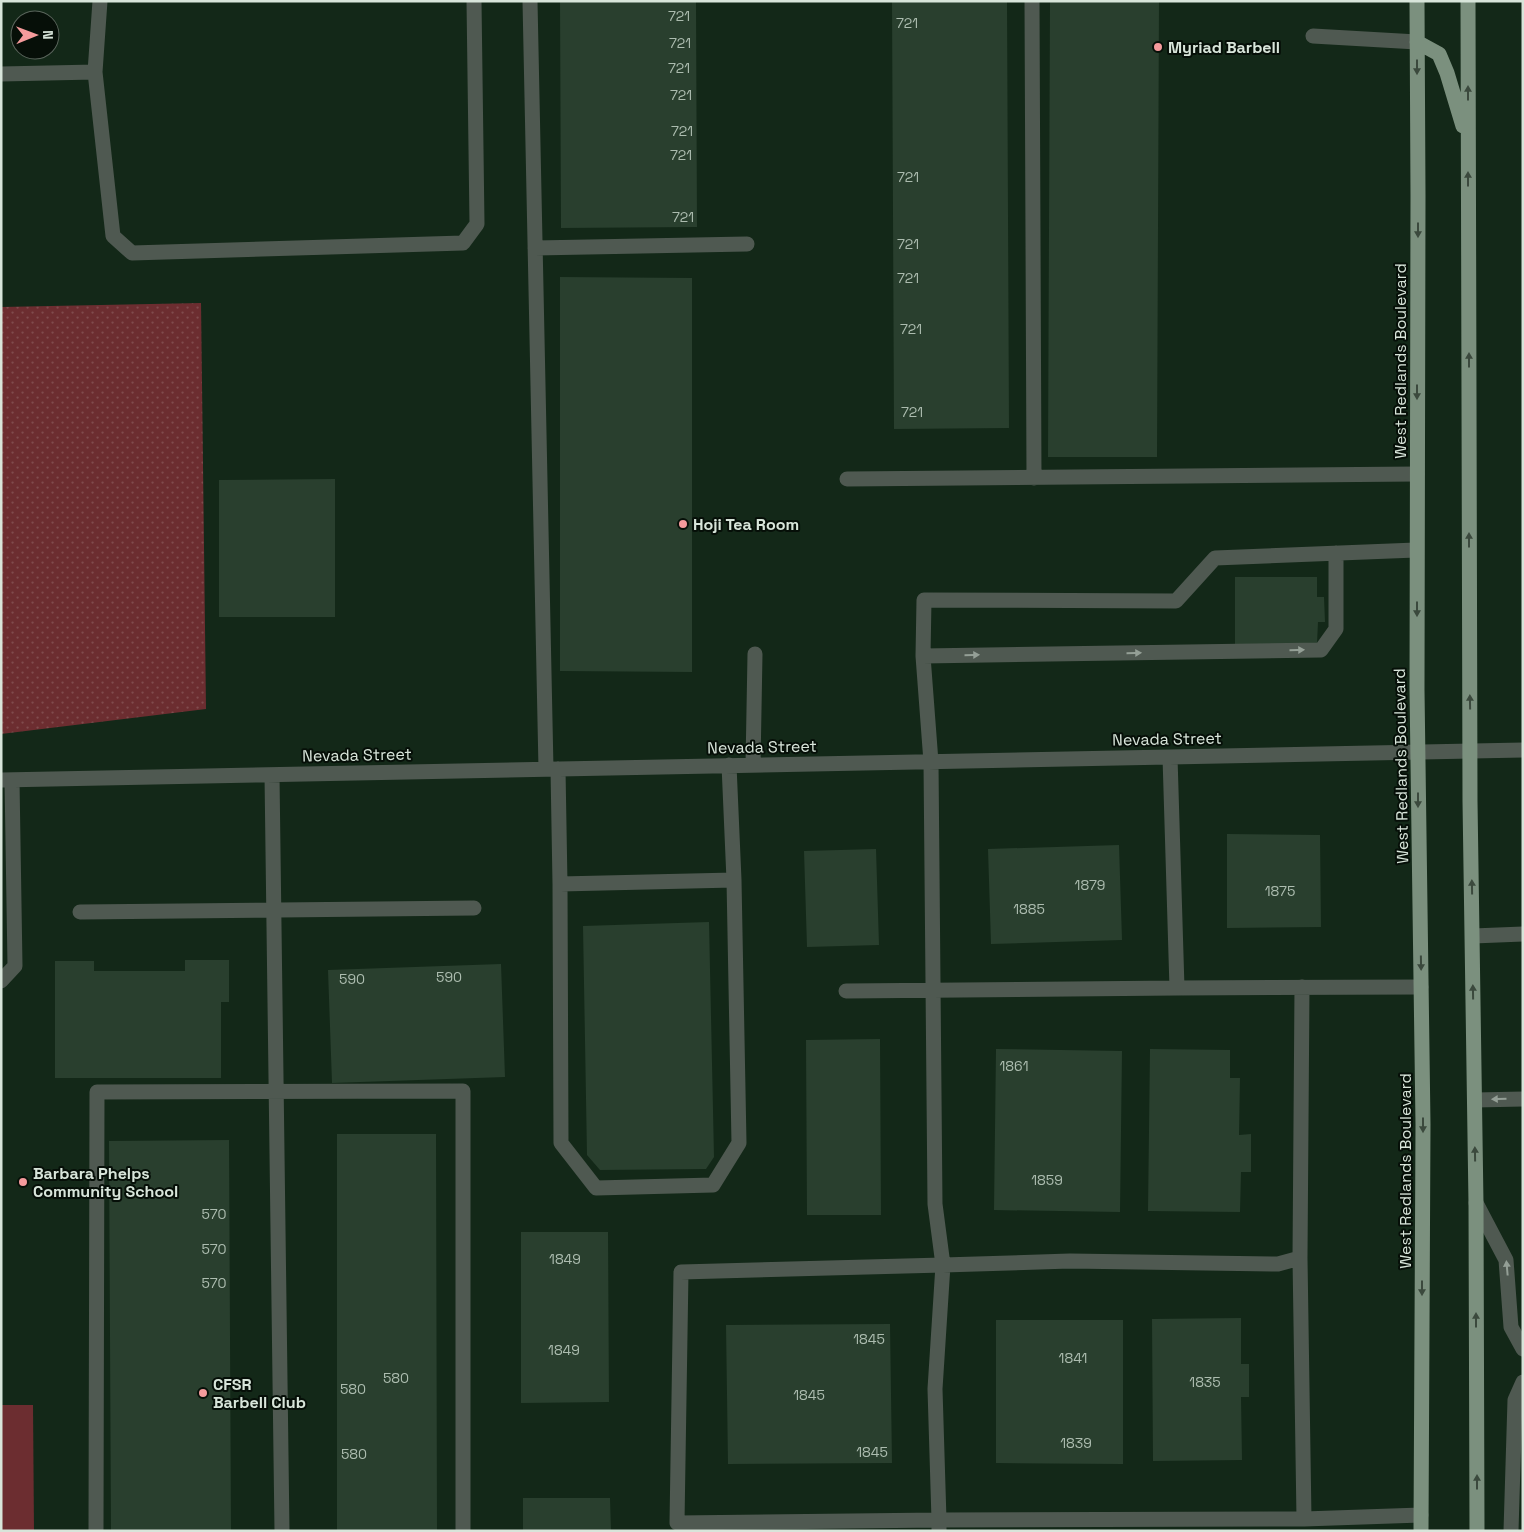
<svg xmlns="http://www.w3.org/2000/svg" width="1524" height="1532" font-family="'Space Grotesk',sans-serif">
<defs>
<pattern id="grass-dots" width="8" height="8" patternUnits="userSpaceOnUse" patternTransform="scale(1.25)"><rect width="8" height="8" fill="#6c2d30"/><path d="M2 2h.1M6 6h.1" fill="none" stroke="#804b4d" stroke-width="1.8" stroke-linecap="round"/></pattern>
</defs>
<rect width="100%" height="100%" fill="#132818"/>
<path fill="url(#grass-dots)" d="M201,303L206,709L1,734V307Z"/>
<path fill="#6c2d30" d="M1,1405H33L34,1531H1Z"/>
<path fill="#293f2e" d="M560,1H696L697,227L561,228Z
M892,1H1007L1009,428L894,429Z
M1050,1H1159L1157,457H1048Z
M560,277L692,278V672L560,671Z
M335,479V617H219V480Z
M1235,577H1317V597H1324L1325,622H1318L1317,644H1235Z
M1227,834L1320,835L1321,927L1227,928Z
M1119,845L1122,940L991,944L988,849Z
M876,849L879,945L807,947L804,851Z
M709,922L714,1157L706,1169L600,1170L587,1155L583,926Z
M185,960H229V1002H221V1078H55V961H94V971H185Z
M501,964L505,1077L332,1083L328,970Z
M880,1039L881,1215H807L806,1040Z
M996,1049L1122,1051L1120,1212L994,1210Z
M1150,1049L1230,1050V1078H1240L1239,1135L1251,1134V1172H1241L1240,1212L1148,1211Z
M337,1134H436L437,1531H337Z
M229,1140L231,1531H111L109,1141Z
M521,1232H608L609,1402L521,1403Z
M1241,1318V1364H1249V1397H1241L1242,1460L1153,1461L1152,1319Z
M996,1320H1123V1464L996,1463Z
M890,1324L892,1463L728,1464L726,1325Z
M523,1498H610L611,1531H523Z"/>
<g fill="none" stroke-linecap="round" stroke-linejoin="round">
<path stroke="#4f5951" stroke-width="15" d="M100,1L95,72L113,236L132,253L463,243L477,224L474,1
M530,1L546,769
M1032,1L1034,478
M1313,36L1417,42
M1,74L95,72
M535,248L747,244
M847,479L1417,474
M923,656L1321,650L1336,629V553
M753,765L755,654
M558,769L560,884L734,880L729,765
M272,775L282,1531
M1,780L1523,750
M560,884L561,1143L596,1188L713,1185L739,1143L734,880
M80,912L474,908
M1473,936L1523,934
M1,981L15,966L12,780
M1302,987L1300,1258L1278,1264L1070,1261L943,1265L935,1204L931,762L923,656L924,600L1176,601L1215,558L1416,550
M1177,988L1421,987
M846,991L1177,988L1170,757
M1475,1100L1523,1099
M1476,1203L1506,1260L1511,1327L1523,1349
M1300,1258L1304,1519
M96,1531L97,1092L463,1091V1531
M939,1531V1520L677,1523L681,1272L943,1265L935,1389L939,1520L1304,1519L1421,1515
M1511,1531L1515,1400L1523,1382"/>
<path stroke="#7b907e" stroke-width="15" d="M1417,1L1418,196L1417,690L1423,1124L1421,1531
M1468,1L1470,801L1476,1203L1477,1531
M1417,42L1439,54L1447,73L1463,126"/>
</g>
<defs><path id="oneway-solid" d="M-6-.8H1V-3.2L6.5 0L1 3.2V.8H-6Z" transform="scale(1.25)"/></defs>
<g fill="#3b493d">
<use href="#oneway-solid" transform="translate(1417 67) rotate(90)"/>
<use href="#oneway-solid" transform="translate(1468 93) rotate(-90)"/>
<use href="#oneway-solid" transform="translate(1468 179) rotate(-90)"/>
<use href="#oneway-solid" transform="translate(1418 230) rotate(90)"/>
<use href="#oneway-solid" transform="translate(1469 360) rotate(-90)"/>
<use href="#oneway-solid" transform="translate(1417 392) rotate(90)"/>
<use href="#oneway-solid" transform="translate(1469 540) rotate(-90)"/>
<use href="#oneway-solid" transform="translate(1417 609) rotate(90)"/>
<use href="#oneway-solid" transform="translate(1470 702) rotate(-91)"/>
<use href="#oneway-solid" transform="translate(1418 800) rotate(90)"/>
<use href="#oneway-solid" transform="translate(1472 887) rotate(-91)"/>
<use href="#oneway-solid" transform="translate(1421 963) rotate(89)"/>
<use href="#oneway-solid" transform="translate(1473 992) rotate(-91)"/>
<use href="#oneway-solid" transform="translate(1423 1125) rotate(90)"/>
<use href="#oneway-solid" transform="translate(1475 1154) rotate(-91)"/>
<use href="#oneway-solid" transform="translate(1422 1288) rotate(90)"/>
<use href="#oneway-solid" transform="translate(1476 1320) rotate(-90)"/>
<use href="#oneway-solid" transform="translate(1477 1482) rotate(-90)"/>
</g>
<g fill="#949f96">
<use href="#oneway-solid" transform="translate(1297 650) rotate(-1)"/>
<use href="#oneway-solid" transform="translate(1134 653) rotate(-1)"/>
<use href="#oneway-solid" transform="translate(972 655) rotate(-1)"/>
<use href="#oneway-solid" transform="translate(1499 1099) rotate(178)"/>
<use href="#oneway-solid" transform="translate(1507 1268) rotate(-95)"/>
</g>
<g fill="#f59b9c" stroke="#060f08" stroke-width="2">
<circle cx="1158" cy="47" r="5"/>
<circle cx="683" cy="524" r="5"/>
<circle cx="23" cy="1182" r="5"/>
<circle cx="203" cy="1393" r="5"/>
</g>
<g text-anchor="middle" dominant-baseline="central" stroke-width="4" stroke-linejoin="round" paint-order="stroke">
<g font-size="14" fill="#acbcaf">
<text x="679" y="16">721</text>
<text x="907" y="23">721</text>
<text x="680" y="43">721</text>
<text x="679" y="68">721</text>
<text x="681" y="95">721</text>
<text x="682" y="131">721</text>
<text x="681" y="155">721</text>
<text x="908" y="177">721</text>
<text x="683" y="217">721</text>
<text x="908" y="244">721</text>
<text x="908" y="278">721</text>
<text x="911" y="329">721</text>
<text x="912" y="412">721</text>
<text x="1090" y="885">1879</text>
<text x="1280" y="891">1875</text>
<text x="1029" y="909">1885</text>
<text x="449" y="977">590</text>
<text x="352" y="979">590</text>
<text x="1014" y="1066">1861</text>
<text x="1047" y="1180">1859</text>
<text x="214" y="1214">570</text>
<text x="214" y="1249">570</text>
<text x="565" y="1259">1849</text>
<text x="214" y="1283">570</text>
<text x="869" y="1339">1845</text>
<text x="564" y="1350">1849</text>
<text x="1073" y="1358">1841</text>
<text x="396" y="1378">580</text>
<text x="1205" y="1382">1835</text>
<text x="353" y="1389">580</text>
<text x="809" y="1395">1845</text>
<text x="1076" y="1443">1839</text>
<text x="872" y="1452">1845</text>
<text x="354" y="1454">580</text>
</g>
<g font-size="16" font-weight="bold" fill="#d8e5da" stroke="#060f08" text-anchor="start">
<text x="1168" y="47">Myriad Barbell</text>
<text x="693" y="524">Hoji Tea Room</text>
<text x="33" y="1173">Barbara Phelps<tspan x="33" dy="18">Community School</tspan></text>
<text x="213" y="1384">CFSR<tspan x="213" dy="18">Barbell Club</tspan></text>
</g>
<g font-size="16" fill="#d8e5da" stroke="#060f08">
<text transform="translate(1400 361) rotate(-90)">West Redlands Boulevard</text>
<text transform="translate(1167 739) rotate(-1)">Nevada Street</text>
<text transform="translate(762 747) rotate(-1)">Nevada Street</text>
<text transform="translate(357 755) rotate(-1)">Nevada Street</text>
<text transform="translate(1401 766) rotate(-91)">West Redlands Boulevard</text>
<text transform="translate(1405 1171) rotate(-90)">West Redlands Boulevard</text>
</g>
</g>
<rect width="1524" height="1532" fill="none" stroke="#d8e5da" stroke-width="5"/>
<g transform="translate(35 35) rotate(89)"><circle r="24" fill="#060f08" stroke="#5a655c"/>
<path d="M0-4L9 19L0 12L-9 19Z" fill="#f59b9c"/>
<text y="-8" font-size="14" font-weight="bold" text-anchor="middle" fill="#d8e5da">N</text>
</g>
</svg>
